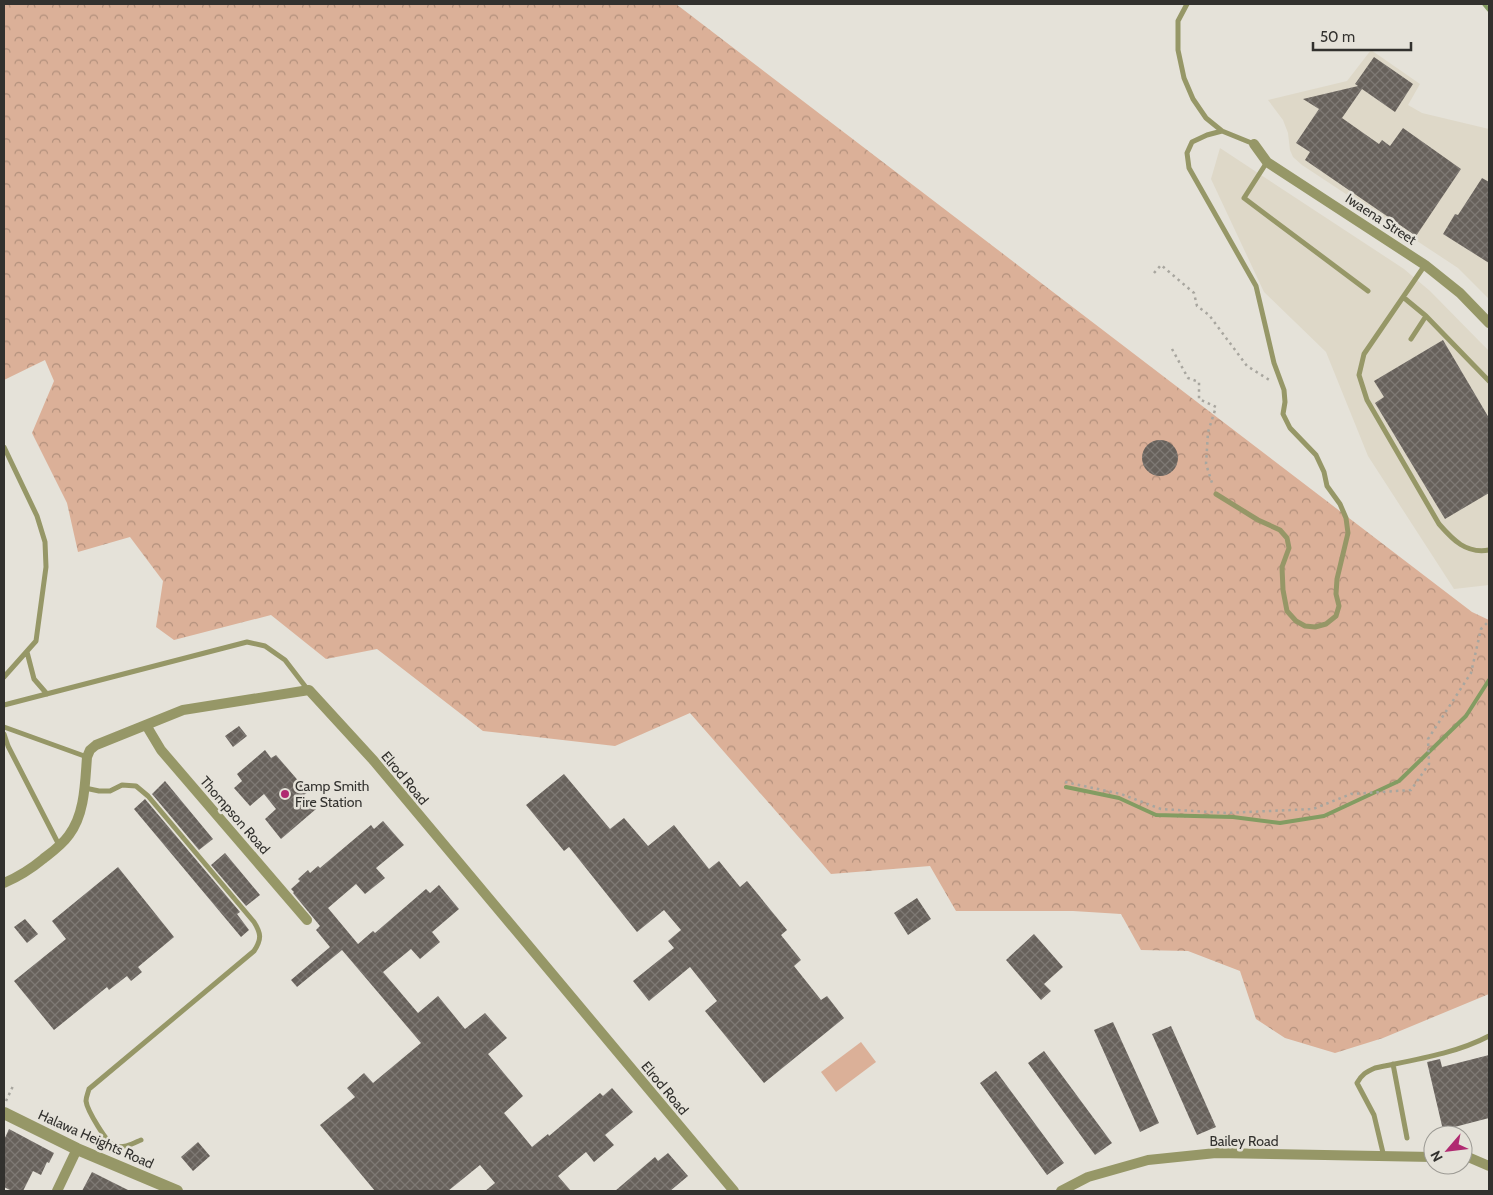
<svg xmlns="http://www.w3.org/2000/svg" width="1493" height="1195" font-family="Cabin,sans-serif">
<defs>
<pattern id="forest-crowns" width="20" height="18" patternUnits="userSpaceOnUse" patternTransform="scale(1.25)"><rect width="20" height="18" fill="#dbb098"/><path d="M2 6a3 3 0 1 1 6 0M12 15a3 3 0 1 1 6 0" fill="none" stroke="#b2907c"/></pattern>
<pattern id="building-cross-hatch" width="8" height="8" patternUnits="userSpaceOnUse" patternTransform="scale(1.25)"><rect width="8" height="8" fill="#67615b"/><path d="M0 0l8 8M0 8l8-8" fill="none" stroke="#7e7974"/></pattern>
</defs>
<rect width="100%" height="100%" fill="#e5e2d9"/>
<path fill="#ded8c8" d="M1371,50L1420,84L1408,105L1422,113L1489,129V299L1458,268L1302,165L1293,157L1290,150L1288,133L1283,120L1268,100L1347,81Z
M1220,148L1404,269L1430,291L1489,351V585L1454,589L1368,456L1326,352L1264,292L1211,179Z"/>
<path fill="url(#forest-crowns)" d="M4,4H676L1472,612L1489,620V994L1383,1038L1335,1053L1285,1038L1256,1019L1240,971L1188,951L1141,950L1121,914L1073,911H956L930,866L831,874L690,713L615,746L483,731L377,649L326,659L271,615L174,640L156,627L163,581L130,537L78,552L67,503L32,433L54,381L45,360L4,380Z"/>
<path fill="#dbb098" d="M861,1042L876,1062L836,1092L821,1072Z"/>
<g fill="none" stroke-linecap="round" stroke-linejoin="round">
<path stroke="#839c62" stroke-width="4" d="M1484,4L1489,10
M1066,787L1119,798L1156,815L1233,817L1280,823L1324,816L1399,781L1466,716L1489,680"/>
</g>
<path fill="url(#building-cross-hatch)" d="M1374,57L1413,84L1395,112L1362,89L1342,118L1379,144L1382,140L1390,146L1403,128L1461,169L1416,236L1305,160L1310,152L1296,143L1319,109L1303,99L1358,86L1355,84Z
M1482,178L1489,182V263L1443,234L1455,214L1458,215Z
M1443,340L1489,418V493L1445,519L1375,403L1384,397L1374,381Z
M1142 458a18 18 0 1 1 36 0a18 18 0 1 1-36 0Z
M239,726L247,736L233,747L225,736Z
M265,750L271,758L276,755L308,792L304,795L316,809L281,839L265,819L276,809L264,794L250,806L234,788L242,781L237,774Z
M564,774L610,829L624,818L648,846L674,825L709,869L719,861L740,887L747,881L787,930L781,935L801,960L794,966L821,1000L827,996L844,1018L764,1083L705,1011L717,1001L690,967L649,1001L633,981L674,948L668,941L681,930L664,910L637,932L569,847L564,851L526,805Z
M165,781L213,839L199,850L152,794Z
M145,799L240,912L237,914L249,930L241,937L134,809Z
M383,821L404,845L376,868L385,878L365,894L356,884L328,908L358,944L373,931L375,933L426,889L430,893L439,885L459,909L432,932L440,942L420,959L411,949L383,972L418,1013L438,996L465,1029L485,1013L507,1038L488,1054L523,1096L504,1113L532,1147L548,1134L549,1136L600,1093L603,1096L612,1088L633,1112L605,1135L614,1145L594,1162L586,1152L558,1176L571,1191H485L495,1183L480,1165L448,1191H375L320,1125L355,1097L347,1088L364,1073L373,1083L421,1043L342,950L297,987L291,980L330,947L316,930L320,926L293,893L294,892L291,889L300,881L298,879L308,870L310,873L318,866L320,868L371,825L374,829Z
M225,853L260,895L246,906L211,865Z
M118,867L174,937L138,967L142,972L131,981L127,976L109,990L107,987L54,1030L14,981L66,939L52,921Z
M917,898L931,919L908,935L894,913Z
M25,919L38,934L27,943L14,927Z
M1034,934L1063,967L1044,984L1051,991L1041,1000L1006,960Z
M1113,1022L1159,1123L1140,1132L1094,1030Z
M1171,1026L1216,1127L1197,1135L1152,1034Z
M1044,1051L1112,1143L1095,1155L1028,1063Z
M1489,1055V1118L1443,1130L1427,1062L1440,1059L1442,1067Z
M996,1071L1064,1163L1047,1175L980,1083Z
M9,1129L54,1153L49,1163L47,1162L41,1175L33,1171L23,1191H12L4,1187V1140Z
M198,1142L210,1156L193,1171L181,1157Z
M668,1153L688,1176L670,1191H615L655,1157L658,1161Z
M92,1172L130,1191H82Z"/>
<g fill="none" stroke-linecap="round" stroke-linejoin="round">
<path stroke="#a8a69f" stroke-width="2.5" stroke-dasharray="2.5 4" stroke-linecap="butt" d="M1154,273L1161,265L1194,293L1197,306L1209,315L1247,366L1271,381
M1172,349L1188,378L1199,382V399L1216,407L1208,432L1206,464L1213,486
M1065,782L1121,794L1161,809L1226,813L1313,809L1351,794L1411,790L1429,764L1428,739L1471,673L1481,629L1489,621
M6,1101L13,1086"/>
<path stroke="#969767" stroke-width="5" d="M1187,4L1178,21V50L1184,78L1193,99L1206,118L1222,131
M1267,162L1244,198L1368,291
M1425,265L1364,354L1359,375L1367,400L1439,524C1453,540 1466,554 1489,550
M1403,297L1426,316L1489,381
M1411,339L1426,316
M4,447L37,516L45,542L46,567L36,641L4,677
M1216,494L1258,520L1280,530L1287,538L1289,548L1282,567L1283,590L1287,611L1296,621L1305,626L1315,627L1326,624L1336,616L1339,606L1336,594L1337,579L1348,533L1346,518L1340,504L1327,486L1324,472L1316,455L1290,428L1283,414L1285,402L1284,390L1274,363L1256,286L1189,168L1187,153L1192,142L1207,135L1222,131L1254,144
M27,652L34,679L47,694
M4,705L247,642L265,646L285,660L308,690
M4,727L87,757
M4,734L8,746L59,845
M85,788L99,791H110L122,785L136,786L148,796L254,922C261,933 262,939 254,951L89,1089C88,1093 86,1097 86,1101C87,1110 107,1144 115,1146C124,1149 134,1143 141,1140
M1393,1064L1407,1138
M1384,1157L1374,1115L1357,1083C1362,1074 1366,1072 1375,1068C1413,1060 1455,1054 1489,1036"/>
<path stroke="#969767" stroke-width="10" d="M1254,144L1267,162L1425,265L1460,293L1489,323
M146,725L161,750L307,920
M4,883C18,877 31,869 43,859C52,852 62,845 69,835C85,814 85,783 87,757L90,750L96,745L183,710L309,690L374,761L734,1191
M1463,1157H1468L1489,1166
M57,1191L77,1149
M1061,1191L1088,1177L1148,1160L1216,1153L1433,1157"/>
<path stroke="#969767" stroke-width="12" d="M4,1113L77,1149L177,1191"/>
</g>
<circle fill="#b02a71" stroke="#e5e2d9" stroke-width="2" cx="285" cy="794" r="5"/>
<g text-anchor="middle" dominant-baseline="central" stroke-width="5" stroke-linejoin="round" paint-order="stroke">
<g font-size="14" fill="#32312e" stroke="#e5e2d9">
<text transform="translate(1381 219) rotate(33)">Iwaena Street</text>
<text transform="translate(405 778) rotate(50)">Elrod Road</text>
<text transform="translate(235 815) rotate(49)">Thompson Road</text>
<text transform="translate(665 1088) rotate(50)">Elrod Road</text>
<text transform="translate(96 1139) rotate(24)">Halawa Heights Road</text>
<text x="1244" y="1141">Bailey Road</text>
</g>
<g font-size="14" fill="#32312e" stroke="#e5e2d9" text-anchor="start">
<text x="295" y="786">Camp Smith<tspan x="295" dy="16">Fire Station</tspan></text>
</g>
</g>
<rect width="1493" height="1195" fill="none" stroke="#32312e" stroke-width="10"/>
<g transform="translate(1448 1150) rotate(242)"><circle r="24" fill="#e5e2d9" stroke="#9d9b95"/>
<path d="M0-4L9 19L0 12L-9 19Z" fill="#b02a71"/>
<text y="-8" font-size="14" font-weight="bold" text-anchor="middle" fill="#32312e">N</text>
</g>
<path d="M1313 42v8h98v-8" fill="none" stroke="#32312e" stroke-width="2.5"/>
<text x="1320" y="42" font-size="15" fill="#32312e" stroke="#e5e2d9" stroke-width="4" paint-order="stroke">50 m</text>
</svg>
